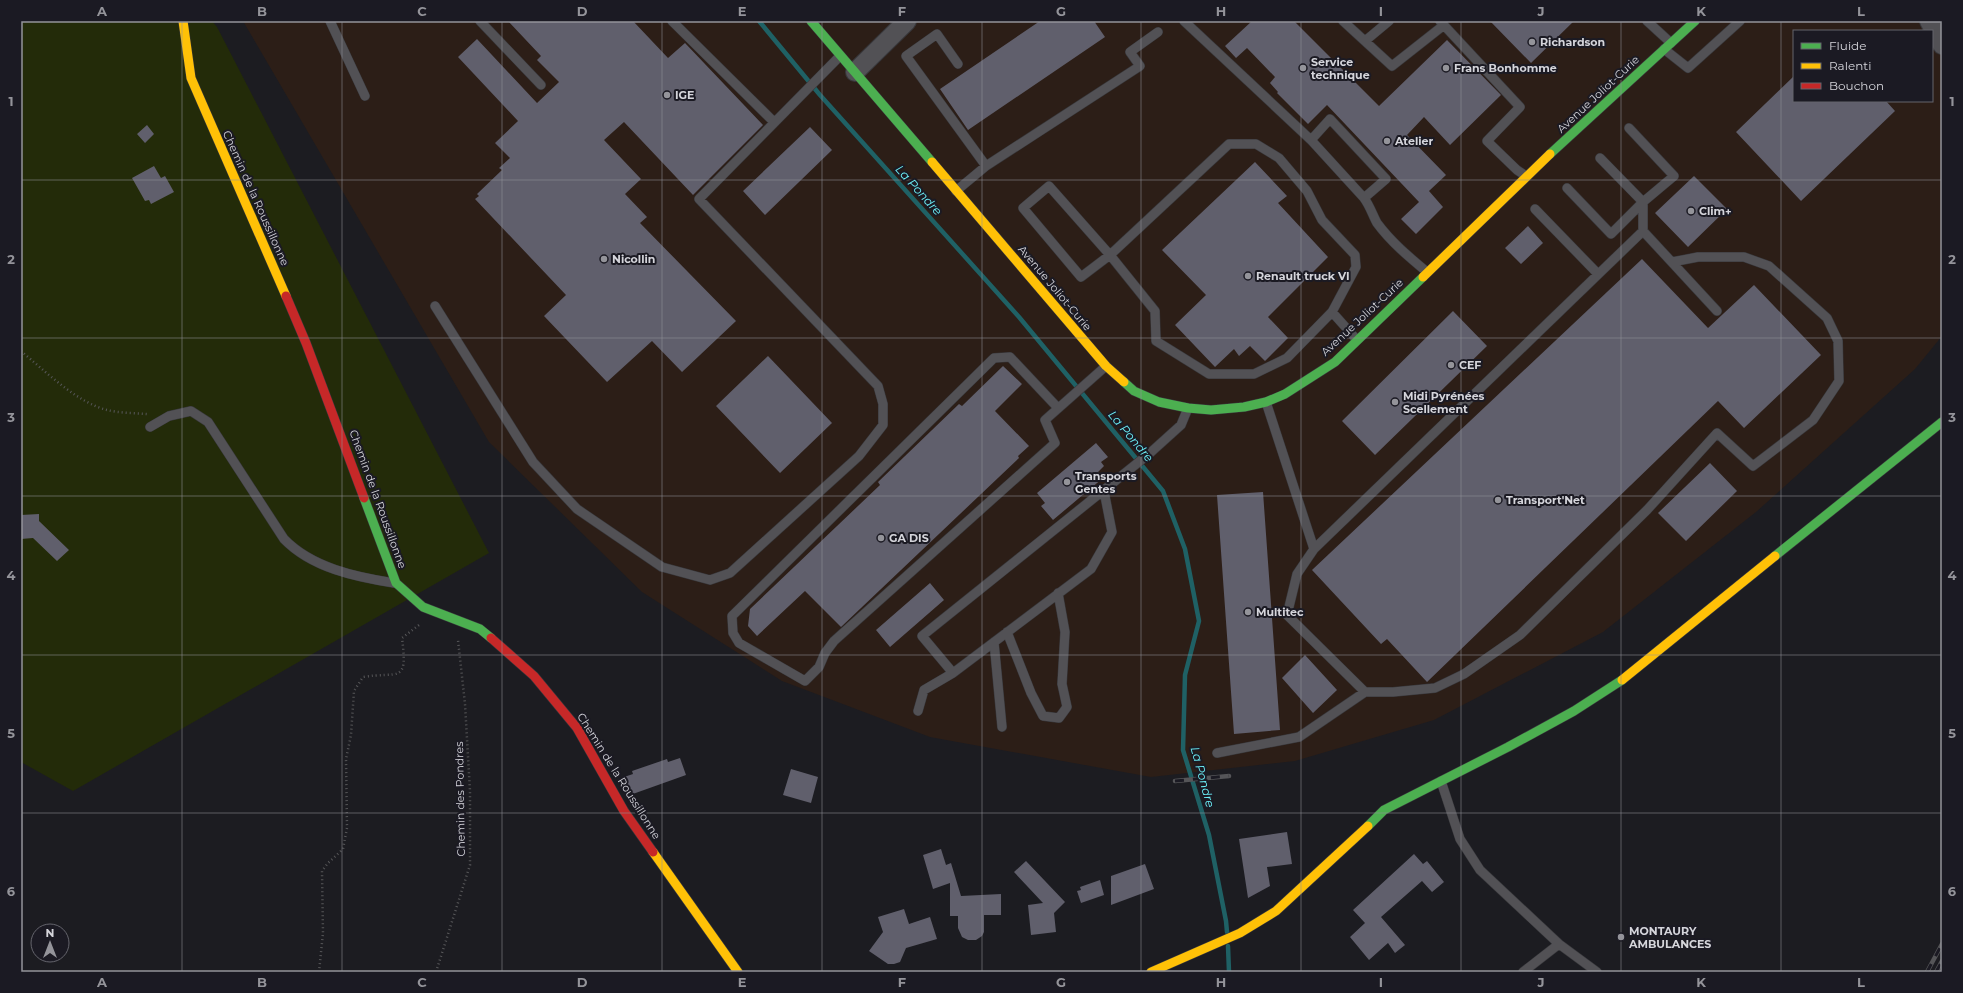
<svg xmlns="http://www.w3.org/2000/svg" width="1963" height="993" font-family="Montserrat,sans-serif">
<rect width="100%" height="100%" fill="#1c1c21"/>
<path fill="#2c1e17" fill-rule="evenodd" d="M243,21H1942V336L1915,369L1756,512L1603,632L1434,720L1295,761L1151,777L930,737L782,681L642,592L489,442ZM1794,31H1932V101H1794Z"/>
<path fill="#232b09" d="M21,21H212L217,27L489,553L73,791L21,762Z"/>
<g fill="none" stroke-linecap="round" stroke-linejoin="round">
<path stroke="#1f6165" stroke-width="4.5" d="M759,21L820,95L1019,317L1163,491L1185,549L1199,621L1185,675L1183,750L1209,835L1226,921L1227,932
M1228,946L1229,972"/>
</g>
<path fill="#605f6c" d="M508,21H633L668,58L685,43L763,125L693,195L624,122L604,140L641,179L625,194L647,217L640,223L736,321L682,372L652,341L607,382L544,316L566,295L475,199L479,196L477,194L502,170L499,168L510,158L495,143L518,121L458,57L477,39L537,103L559,82L537,60L541,56Z
M1040,21H1094L1105,37L968,130L940,89Z
M1252,21H1294L1379,106L1447,40L1501,95L1450,145L1424,117L1407,135L1446,175L1429,191L1443,207L1416,234L1401,219L1419,202L1327,105L1308,124L1277,93L1278,92L1270,83L1275,77L1247,48L1236,58L1225,46Z
M1490,21H1574L1531,63Z
M1794,76V101H1886L1895,111L1801,201L1736,132Z
M147,125L154,134L145,143L137,134Z
M810,127L832,150L765,215L743,191Z
M1255,162L1287,196L1278,203L1328,257L1268,317L1288,338L1265,361L1250,346L1239,356L1234,349L1215,367L1175,325L1206,295L1162,250Z
M154,166L161,178L165,176L174,192L151,204L149,200L145,201L132,178Z
M1694,176L1727,209L1688,247L1655,213Z
M1528,226L1543,243L1521,264L1505,248Z
M1642,259L1708,328L1754,285L1821,355L1744,428L1718,401L1427,682L1387,639L1381,644L1312,570Z
M1453,311L1487,346L1375,455L1342,421Z
M768,356L832,423L780,473L716,406Z
M1003,366L1022,384L995,411L1029,446L1018,456L1019,458L841,627L805,591L757,636L748,626L750,609L880,485L878,482L959,404L962,406Z
M1096,443L1108,457L1101,462L1104,466L1098,472L1103,478L1053,520L1041,506L1045,503L1037,493Z
M1710,463L1737,491L1686,541L1658,513Z
M1263,492L1280,730L1234,734L1217,495Z
M39,514V521L69,550L57,561L33,538L21,539V515Z
M930,583L944,600L890,647L876,630Z
M1305,655L1337,690L1313,713L1282,678Z
M680,758L686,775L630,795L624,777L633,774L632,771L667,759L668,762Z
M791,769L818,777L811,803L783,795Z
M1287,832L1292,864L1267,867L1270,886L1248,898L1239,839Z
M941,849L946,865L951,863L961,896L1001,894V915H984V932L982,936L976,940H968L962,937L958,928V916H950V883L933,889L923,855Z
M1414,854L1423,864L1427,861L1444,882L1432,892L1422,881L1381,917L1405,945L1395,953L1388,943L1369,960L1350,937L1365,923L1353,910Z
M1026,861L1065,902L1054,913L1056,932L1031,935L1028,905L1043,903L1014,872Z
M1145,864L1154,889L1111,905V876Z
M1100,880L1104,895L1081,903L1077,891L1081,890L1080,887Z
M904,909L909,924L930,917L937,939L906,948L900,962L894,964H888L869,951L883,932L878,917Z"/>
<g fill="none" stroke-linecap="round" stroke-linejoin="round">
<g stroke="#38383c" stroke-width="10">
<path id="lane" d="M330,21L365,96
M480,21L541,85
M672,21L774,122
M1184,21L1311,140L1364,198L1386,179L1330,119L1311,140
M1343,21L1392,66L1444,25
M1440,21L1520,107L1487,141L1517,170L1526,176
M1647,21L1671,43
M1365,41L1389,21
M1664,49L1688,68L1740,21
M958,64L937,34L906,56L986,166
M1600,158L1643,202V231
M1049,186L1110,255L1081,277L1023,208Z
M1567,188L1611,234L1643,202L1674,176L1629,128
M956,191L986,166L1140,66L1130,52L1158,32
M1364,198C1370,206 1373,216 1377,223C1391,242 1409,257 1427,272
M1535,209L1598,274
M435,306L533,462L577,509L662,567L710,580L730,573L859,456L883,425V404L878,386L699,199L840,56
M1332,312L1356,267L1355,255L1322,220L1307,191L1279,158L1256,144H1229L1110,255L1155,311L1156,341L1209,374H1254L1287,358L1332,312L1357,340
M1266,402L1314,549L1643,231L1717,311
M1058,408L1010,357L994,358L732,616L733,633L739,643L805,681L819,667L825,653L834,641L1055,443L1045,420L1106,366
M150,427L169,416L191,411L208,422L284,539C312,568 356,577 394,583
M1104,491L1112,532L1091,569L953,673L922,636L1150,453L1181,425L1188,408
M1314,549L1297,574L1287,615L1365,692H1393L1435,688L1464,674L1520,635L1647,510L1717,433L1753,466L1813,420L1839,381L1838,341L1827,318L1769,266L1744,257H1698L1672,262
M1007,632L1031,693L1043,716L1059,718L1067,707L1062,684L1065,632L1058,593
M994,642L1002,727
M918,711L924,690L953,673
M1217,753L1299,737L1365,692
M1441,781L1460,839L1480,870L1559,944L1523,972
M1559,944L1597,972"/>
</g>
<g stroke="#38383c" stroke-width="20">
<path id="street" d="M1929,21L1942,45
M855,72L907,21"/>
</g>
<g stroke="#38383c" stroke-width="10">
<path id="fast" d="M811,21L932,162
M1550,154L1695,21
M1124,382L1134,391L1159,402L1188,408L1211,410L1244,407L1266,402L1285,394L1335,362L1423,277
M364,498L396,583L423,607L480,629L491,638
M1775,556L1942,422
M1368,826L1384,810L1508,747L1574,711L1622,680"/>
</g>
<g stroke="#38383c" stroke-width="10">
<path id="slow" d="M183,21L191,78L286,296
M932,162L1106,366L1124,382
M1423,277L1550,154
M1622,680L1775,556
M653,852L738,972
M1151,972L1240,933L1276,911L1368,826"/>
</g>
<g stroke="#38383c" stroke-width="10">
<path id="jam" d="M286,296L306,343L364,498
M491,638L534,676L577,728L624,811L653,852"/>
</g>
<path stroke="#575759" stroke-width="2.5" stroke-dasharray="1 3" stroke-linecap="butt" d="M21,351C45,371 76,402 107,410C119,413 134,413 147,414
M319,972L323,933L322,871L328,863L343,849L347,828L346,759L351,735L354,691L363,677C399,671 408,685 402,638L419,625
M436,972L470,865V791L465,704L458,640"/>
<use href="#lane" stroke="#525155" stroke-width="9"/>
<use href="#street" stroke="#525155" stroke-width="18"/>
<use href="#fast" stroke="#4caf50" stroke-width="9"/>
<use href="#slow" stroke="#ffc107" stroke-width="9"/>
<use href="#jam" stroke="#c62828" stroke-width="9"/>
<g stroke="#555558" stroke-width="4.5">
<path id="rail" d="M1175,781L1229,776
M1927,972L1942,944
M1936,972L1942,961"/>
</g>
<use href="#rail" stroke="#1b1a23" stroke-width="3" stroke-dasharray="9" stroke-linecap="butt"/>
</g>
<path fill="none" stroke="#94949a" stroke-width="1" stroke-opacity="0.55" d="M182,21V972M342,21V972M502,21V972M662,21V972M822,21V972M982,21V972M1141,21V972M1301,21V972M1461,21V972M1621,21V972M1781,21V972M21,180H1942M21,338H1942M21,496H1942M21,655H1942M21,813H1942"/>
<g fill="#94949a" stroke="#1b1a23" stroke-width="1.5">
<circle cx="1532" cy="42" r="4"/>
<circle cx="1303" cy="68" r="4"/>
<circle cx="1446" cy="68" r="4"/>
<circle cx="667" cy="95" r="4"/>
<circle cx="1387" cy="141" r="4"/>
<circle cx="1691" cy="211" r="4"/>
<circle cx="604" cy="259" r="4"/>
<circle cx="1248" cy="276" r="4"/>
<circle cx="1451" cy="365" r="4"/>
<circle cx="1395" cy="402" r="4"/>
<circle cx="1067" cy="482" r="4"/>
<circle cx="1498" cy="500" r="4"/>
<circle cx="881" cy="538" r="4"/>
<circle cx="1248" cy="612" r="4"/>
<circle cx="1621" cy="937" r="4"/>
</g>
<g text-anchor="middle" dominant-baseline="central" stroke-width="4" stroke-linejoin="round" paint-order="stroke">
<g font-size="11" font-weight="bold" fill="#d5d5db" stroke="#1b1a23" text-anchor="start">
<text x="1540" y="42">Richardson</text>
<text x="1311" y="62">Service<tspan x="1311" dy="13">technique</tspan></text>
<text x="1454" y="68">Frans Bonhomme</text>
<text x="675" y="95">IGE</text>
<text x="1395" y="141">Atelier</text>
<text x="1699" y="211">Clim+</text>
<text x="612" y="259">Nicollin</text>
<text x="1256" y="276">Renault truck VI</text>
<text x="1459" y="365">CEF</text>
<text x="1403" y="396">Midi Pyrénées<tspan x="1403" dy="13">Scellement</tspan></text>
<text x="1075" y="476">Transports<tspan x="1075" dy="13">Gentes</tspan></text>
<text x="1506" y="500">Transport'Net</text>
<text x="889" y="538">GA DIS</text>
<text x="1256" y="612">Multitec</text>
<text x="1629" y="931">MONTAURY<tspan x="1629" dy="13">AMBULANCES</tspan></text>
</g>
<g font-size="11" fill="#d5d5db" stroke="#1b1a23">
<text transform="translate(1598 94) rotate(-43)">Avenue Joliot-Curie</text>
<text transform="translate(256 198) rotate(66)">Chemin de la Roussillonne</text>
<text transform="translate(1055 288) rotate(50)">Avenue Joliot-Curie</text>
<text transform="translate(1362 317) rotate(-43)">Avenue Joliot-Curie</text>
<text transform="translate(378 499) rotate(70)">Chemin de la Roussillonne</text>
<text transform="translate(619 776) rotate(58)">Chemin de la Roussillonne</text>
<text transform="translate(460 799) rotate(-91)">Chemin des Pondres</text>
</g>
<g font-size="12" font-style="italic" fill="#6df2fa" stroke="#1b1a23">
<text transform="translate(919 190) rotate(48)">La Pondre</text>
<text transform="translate(1131 436) rotate(50)">La Pondre</text>
<text transform="translate(1203 777) rotate(75)">La Pondre</text>
</g>
</g>
<rect width="1963" height="993" fill="none" stroke="#1b1a23" stroke-width="44"/>
<rect x="1793" y="30" width="140" height="72" fill="#1b1a23" stroke="#65656d"/>
<rect x="1801" y="43" width="20" height="6" fill="#4caf50" stroke="#65656d"/>
<text x="1829" y="50" font-size="12" fill="#d5d5db">Fluide</text>
<rect x="1801" y="63" width="20" height="6" fill="#ffc107" stroke="#65656d"/>
<text x="1829" y="70" font-size="12" fill="#d5d5db">Ralenti</text>
<rect x="1801" y="83" width="20" height="6" fill="#c62828" stroke="#65656d"/>
<text x="1829" y="90" font-size="12" fill="#d5d5db">Bouchon</text>
<g transform="translate(50 943)"><circle r="19" fill="#1b1a23" stroke="#65656d"/>
<path d="M0-3L7 15L0 10L-7 15Z" fill="#94949a"/>
<text y="-6" font-size="11" font-weight="bold" text-anchor="middle" fill="#d5d5db">N</text>
</g>
<rect x="22" y="22" width="1919" height="949" fill="none" stroke="#94949a" stroke-width="1.5"/>
<g font-size="13" text-anchor="middle" font-weight="bold" fill="#94949a">
<text x="102" y="16">A</text>
<text x="262" y="16">B</text>
<text x="422" y="16">C</text>
<text x="582" y="16">D</text>
<text x="742" y="16">E</text>
<text x="902" y="16">F</text>
<text x="1061" y="16">G</text>
<text x="1221" y="16">H</text>
<text x="1381" y="16">I</text>
<text x="1541" y="16">J</text>
<text x="1701" y="16">K</text>
<text x="1861" y="16">L</text>
<text x="11" y="106">1</text>
<text x="1952" y="106">1</text>
<text x="11" y="264">2</text>
<text x="1952" y="264">2</text>
<text x="11" y="422">3</text>
<text x="1952" y="422">3</text>
<text x="11" y="580">4</text>
<text x="1952" y="580">4</text>
<text x="11" y="738">5</text>
<text x="1952" y="738">5</text>
<text x="11" y="896">6</text>
<text x="1952" y="896">6</text>
<text x="102" y="987">A</text>
<text x="262" y="987">B</text>
<text x="422" y="987">C</text>
<text x="582" y="987">D</text>
<text x="742" y="987">E</text>
<text x="902" y="987">F</text>
<text x="1061" y="987">G</text>
<text x="1221" y="987">H</text>
<text x="1381" y="987">I</text>
<text x="1541" y="987">J</text>
<text x="1701" y="987">K</text>
<text x="1861" y="987">L</text>
</g>
</svg>
